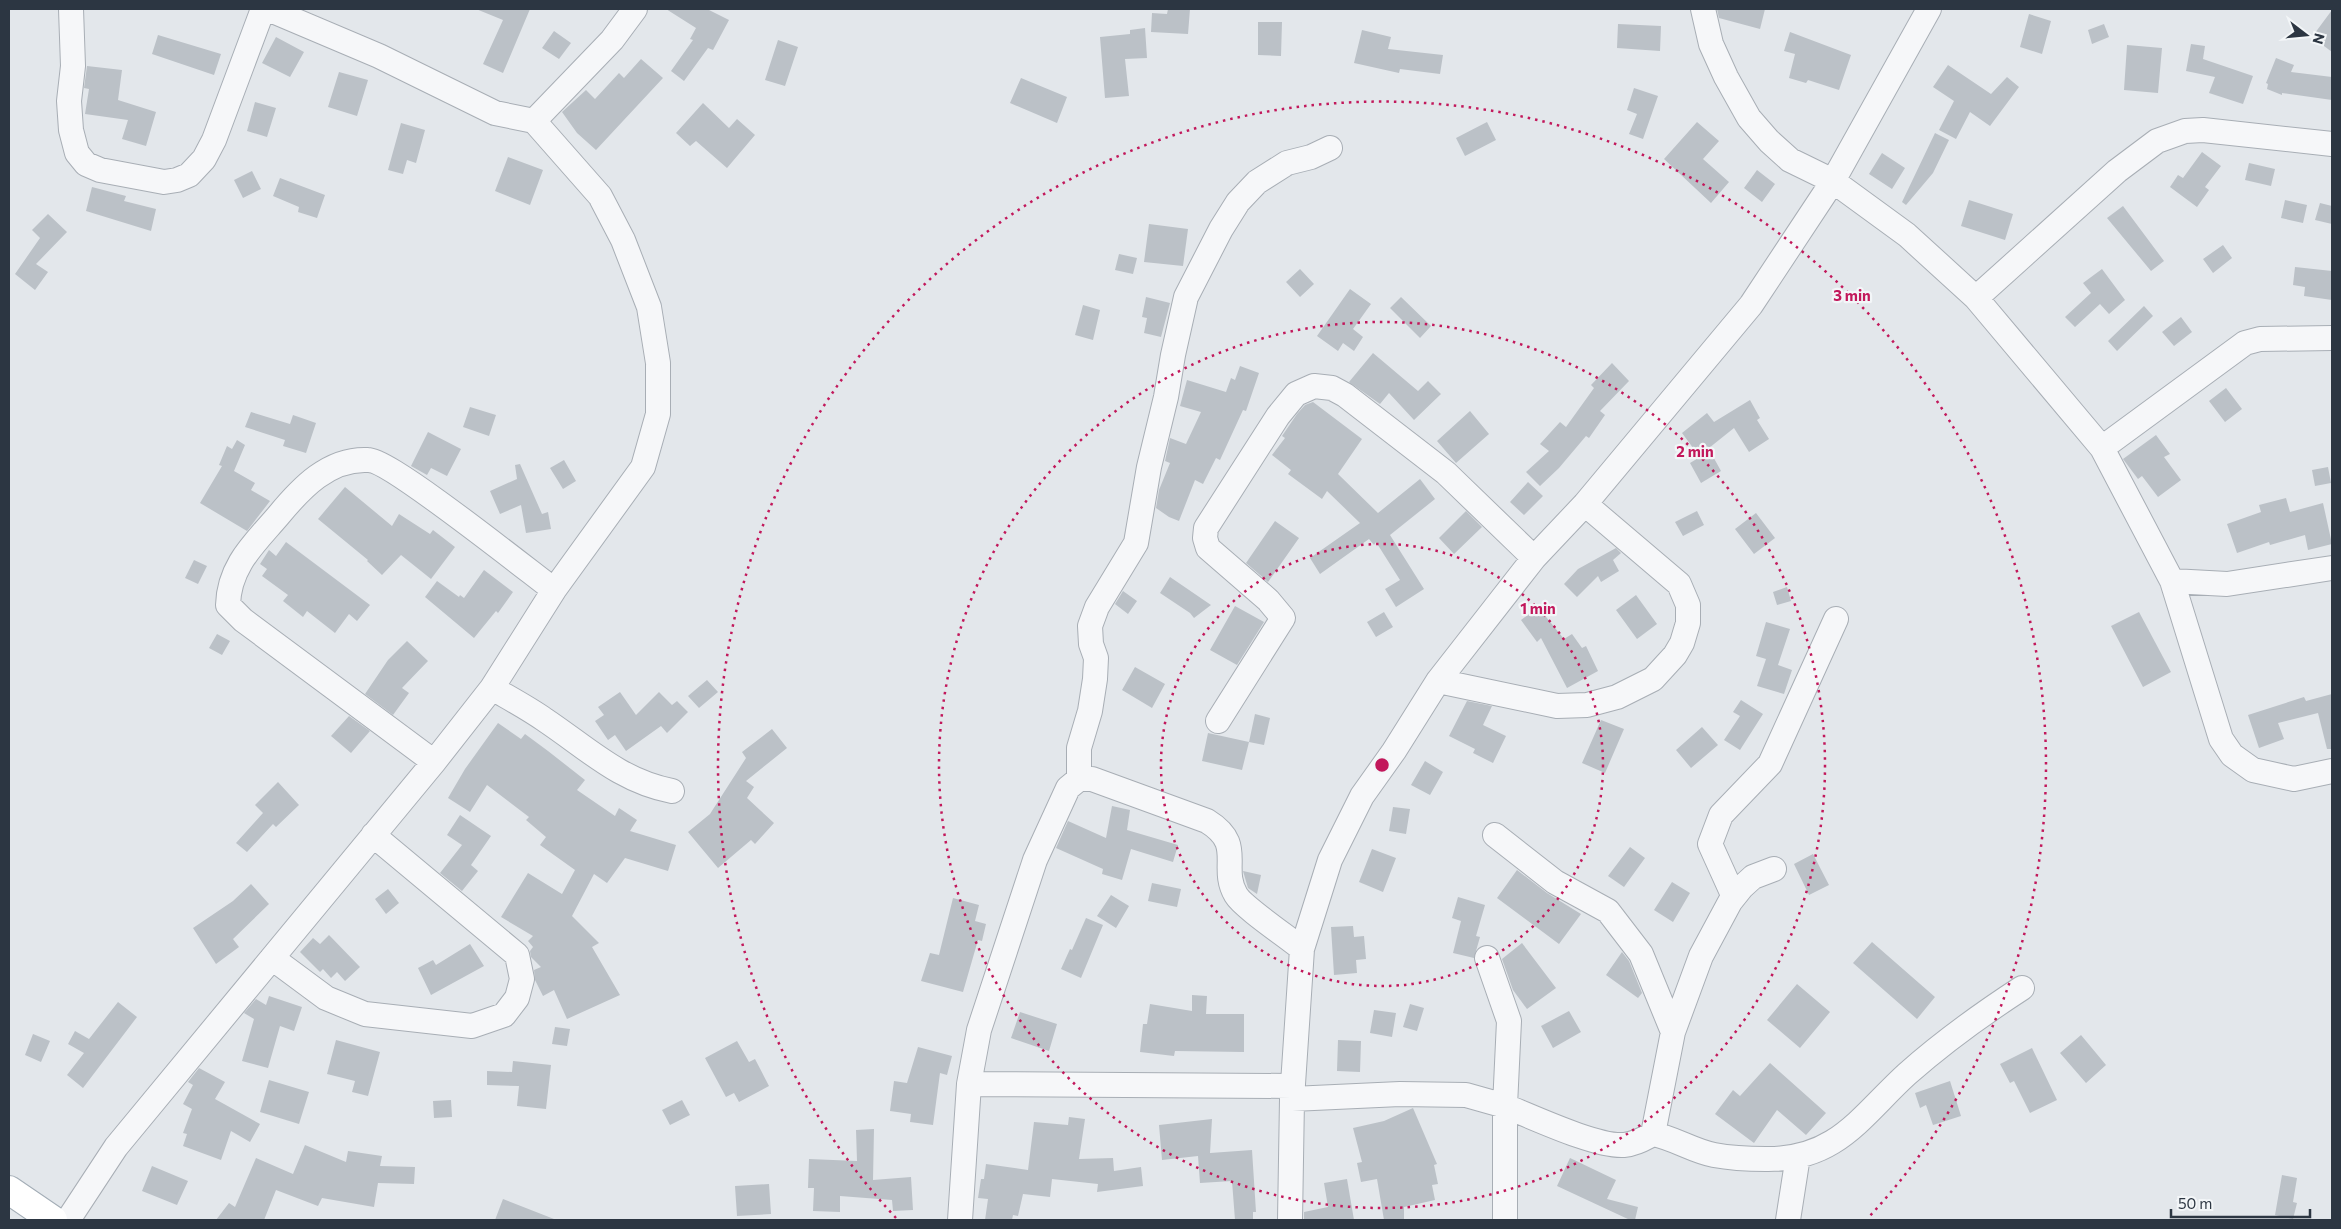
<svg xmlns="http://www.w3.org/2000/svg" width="2341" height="1229" font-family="Commissioner,sans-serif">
<rect width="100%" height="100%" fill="#e3e7eb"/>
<path fill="#bbc1c7" d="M476,9H530L503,73L483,64L503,20Z
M666,9H707L729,20L713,50L708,48L684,81L671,71L693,40L690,39L696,28Z
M1168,9H1190L1188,34L1151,32L1152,13L1167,14Z
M1717,9H1765L1760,29L1719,18Z
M2332,10V52L2312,37Z
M2029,14L2051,21L2042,54L2020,47Z
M1258,22H1282L1281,56L1258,55Z
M1618,24L1661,26L1660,51L1617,48Z
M2104,24L2109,37L2092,44L2088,30Z
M1145,28L1147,58L1125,59L1129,96L1105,98L1100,37L1130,34V30Z
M1362,30L1391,37L1388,49L1443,55L1440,74L1400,69L1399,73L1354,63Z
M554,31L571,43L559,59L542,48Z
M1790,32L1851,55L1839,90L1808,80L1806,83L1789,78L1795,54L1784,51Z
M158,35L221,54L214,75L152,54Z
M276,37L304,52L290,77L262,63Z
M778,40L798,47L785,86L765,80Z
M2191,44L2205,46L2203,59L2253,76L2243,104L2209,93L2215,77L2186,71Z
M2127,45L2162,48L2158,93L2124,90Z
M2276,58L2294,65L2291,72L2332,77V100L2282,93V95L2267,89L2268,84L2266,83Z
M641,59L663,78L596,150L577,133L562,112L586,90L595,99L619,73L624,78Z
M1948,65L1991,94L2007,77L2019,87L1990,126L1970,112L1956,139L1939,130L1954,101L1933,87Z
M87,66L122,70L118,100L156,112L146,146L122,139L128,120L85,114L89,89L84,88Z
M339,72L368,80L357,116L328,107Z
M1021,78L1067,97L1057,123L1010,103Z
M1634,88L1658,96L1643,139L1629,134L1637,114L1627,110Z
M255,102L276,108L267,137L247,131Z
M703,103L729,128L737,119L755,135L727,168L696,141L690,146L676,133Z
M1487,122L1496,140L1465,156L1456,138Z
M1697,122L1719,141L1703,159L1729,182L1711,203L1664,159Z
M401,123L425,130L416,163L407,160L403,174L388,170Z
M1935,133L1949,140L1933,173L1906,205L1902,202Z
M2202,152L2221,166L2205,187L2209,190L2197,207L2170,187L2178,175L2183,178Z
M1882,153L1905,168L1892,189L1869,174Z
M508,157L543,170L530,205L495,191Z
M2249,163L2275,169L2271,186L2245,180Z
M1757,170L1775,184L1762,202L1744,188Z
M252,171L261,189L243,198L234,180Z
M280,178L325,195L317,218L298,212L299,207L273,196Z
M92,187L126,196L124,201L156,209L151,231L86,211Z
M1969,200L2013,214L2005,240L1961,226Z
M2285,200L2307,205L2303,223L2281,218Z
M2320,203L2332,206V224L2315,220Z
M2123,206L2164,261L2151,271L2107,218Z
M48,214L67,232L36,264L48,272L35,290L15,274L40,238L32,230Z
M1149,224L1188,229L1183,266L1144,262Z
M2223,245L2232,258L2213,273L2203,259Z
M1119,254L1137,258L1133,274L1115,270Z
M2295,267L2332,271V300L2304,296L2305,287L2293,285Z
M1300,269L1314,284L1300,297L1286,282Z
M2102,269L2125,300L2109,314L2100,304L2075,327L2065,317L2091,293L2083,283Z
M1350,289L1371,304L1353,329L1363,337L1354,351L1343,343L1338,351L1317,336Z
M1146,297L1170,303L1161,337L1144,333L1147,318L1142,317Z
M1401,297L1431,326L1420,338L1390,308Z
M1083,305L1100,310L1093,340L1075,335Z
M2144,306L2153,316L2117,351L2108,341Z
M2181,317L2192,332L2174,346L2162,332Z
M1373,353L1418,391L1428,381L1441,394L1414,420L1389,393L1380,404L1349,382Z
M1612,363L1629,381L1600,411L1605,415L1589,438L1586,436L1559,468L1540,486L1526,472L1549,451L1540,444L1560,422L1566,427L1594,388L1591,385Z
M1240,366L1259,373L1246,411L1243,410L1220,460L1216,458L1203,484L1195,480L1179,521L1169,517L1156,508L1159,490L1170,463L1165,461L1170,438L1186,444L1201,412L1180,406L1187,380L1226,392L1231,378L1235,380Z
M2226,388L2242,409L2225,422L2209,401Z
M1750,400L1760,418L1757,420L1769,439L1749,452L1734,428L1699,456L1682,433L1707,413L1714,422Z
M1313,402L1362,439L1338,474L1378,513L1420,479L1435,499L1390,535L1424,589L1396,607L1385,589L1400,580L1376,542L1374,545L1369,539L1320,574L1310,558L1360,523L1327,491L1322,499L1288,474L1291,470L1272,455L1285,438L1282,436L1297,414L1305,405Z
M470,407L496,415L489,436L463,427Z
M1470,411L1489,434L1456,463L1437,441Z
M251,412L290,424L293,415L316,423L306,453L283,446L285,440L245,427Z
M428,432L461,449L447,476L431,468L427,475L411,466Z
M2156,435L2170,454L2164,457L2181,480L2158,497L2142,476L2138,479L2123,459Z
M237,440L245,445L234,471L255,483L251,490L270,501L247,531L200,503L222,466L219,465L227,446L232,449Z
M1710,451L1721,471L1701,483L1690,463Z
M564,460L576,481L563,489L550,468Z
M520,464L542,514L548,512L551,529L526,533L521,505L500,514L490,491L517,479L515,465Z
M2328,467L2331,483L2315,486L2312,470Z
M1528,482L1543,496L1524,515L1510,502Z
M345,487L392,526L399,514L430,534L433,530L455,547L431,579L401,555L382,575L367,561L368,560L318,519Z
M2286,498L2290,512L2323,503L2332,544L2308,550L2305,535L2270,545L2269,542L2237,553L2227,524L2261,512L2259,505Z
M1466,511L1482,527L1454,554L1439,538Z
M1697,511L1704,525L1683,536L1675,522Z
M1756,513L1775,538L1754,554L1735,529Z
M1275,521L1299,538L1268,582L1246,563Z
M286,542L370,605L357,621L349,614L335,633L307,611L303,617L283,601L288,595L262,576L267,569L260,564L269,550L276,556Z
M1616,548L1621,553L1613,560L1619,571L1601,582L1598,576L1577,597L1564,584L1578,569Z
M194,560L207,566L198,584L185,578Z
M484,570L513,592L498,613L496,611L474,638L425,597L437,581L459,597L460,595L464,598Z
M1170,577L1211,605L1194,618L1190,613L1160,593Z
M1787,587L1791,601L1777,605L1773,592Z
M1123,591L1137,601L1128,614L1115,604Z
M1636,595L1657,624L1637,639L1616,610Z
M1235,606L1264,622L1237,665L1210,650Z
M1538,607L1564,639L1572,634L1582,648L1586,646L1598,671L1567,688L1541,638L1537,642L1521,620Z
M1384,612L1393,627L1376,637L1367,622Z
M2139,612L2171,672L2143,687L2111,626Z
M1766,622L1790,629L1778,665L1792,670L1784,694L1757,686L1766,659L1756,656Z
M217,634L230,641L222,655L209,648Z
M407,641L428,661L402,688L409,693L393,715L365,694L388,660Z
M1135,667L1165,684L1152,708L1122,690Z
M707,680L718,692L699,708L688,696Z
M620,692L636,715L659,692L672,705L677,701L688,712L667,733L661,726L626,751L615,735L608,740L595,721L604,715L598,707Z
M2332,694V749H2327L2318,713L2278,723L2284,739L2259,748L2248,715L2304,697L2306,701Z
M1741,700L1763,714L1740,750L1724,740L1740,716L1733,712Z
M1467,701L1492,706L1483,725L1506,736L1493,763L1473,753L1475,749L1449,736Z
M1255,714L1270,718L1264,745L1249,742Z
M349,716L370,731L351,753L331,736Z
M1601,720L1624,729L1605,773L1582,763Z
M498,723L521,739L525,734L548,751L585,780L577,790L615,816L619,808L637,820L630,831L676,845L668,871L625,858L607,883L594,874L572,916L599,943L592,947L620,995L567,1019L554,990L543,996L535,980L534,970L541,967L531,957L530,951L533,947L528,941L533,936L501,917L528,873L562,894L575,870L540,845L546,837L526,820L529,817L487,785L470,812L448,798L465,769Z
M1702,727L1718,745L1691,768L1676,750Z
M772,729L787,748L746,781L754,787L747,798L774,823L755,844L751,840L718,868L688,832L710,814L746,758L742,752Z
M1208,733L1249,742L1242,770L1202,761Z
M1425,761L1443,772L1430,795L1411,785Z
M278,782L299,805L276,827L273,824L247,852L236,843L263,813L255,805Z
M1112,806L1130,810L1127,830L1178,845L1173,862L1131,849L1122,880L1102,874L1103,869L1056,848L1068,821L1106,838Z
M1393,807L1410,809L1406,834L1389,831Z
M460,815L491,836L471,865L478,871L462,891L440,873L462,845L447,835Z
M1630,847L1645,858L1624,887L1608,876Z
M1372,849L1396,858L1383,892L1359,882Z
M1813,854L1829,885L1809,895L1794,864Z
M1517,870L1547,893L1581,914L1559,944L1497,898Z
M1243,871L1261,875L1257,894L1248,888Z
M1672,882L1690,893L1673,922L1654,910Z
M1152,883L1181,889L1177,907L1148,901Z
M251,884L269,904L233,939L239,947L216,964L193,928L233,901Z
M388,889L399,903L386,914L375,899Z
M1111,895L1129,906L1116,928L1097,916Z
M1458,897L1485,905L1476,936L1480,937L1474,958L1453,953L1461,921L1452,918Z
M953,898L979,905L975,921L986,924L982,941L978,940L963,992L921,981L930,953L939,955Z
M1086,918L1103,925L1081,978L1061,969L1070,949L1072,950Z
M1353,926L1354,937L1364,936L1366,959L1356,960L1357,973L1334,975L1331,927Z
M329,935L360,967L345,981L337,972L331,978L323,969L320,972L300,952L313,938L320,944Z
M1872,942L1935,997L1917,1019L1853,963Z
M1522,943L1556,988L1527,1009L1513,990L1502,959Z
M470,944L484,966L431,995L418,968L433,960L436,965Z
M1622,952L1629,961L1642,993L1638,998L1606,975Z
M1797,984L1830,1012L1800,1048L1767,1020Z
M1192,995L1207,996L1206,1014H1244V1052L1175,1051L1174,1056L1140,1052L1143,1024H1147L1150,1004L1192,1011Z
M269,996L302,1007L294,1031L280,1026L268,1068L242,1061L254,1019L244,1013L256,999L266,1005Z
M118,1002L137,1017L83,1088L67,1075L84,1053L68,1044L75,1031L89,1039Z
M1410,1004L1424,1008L1417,1031L1403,1027Z
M1374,1010L1396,1013L1392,1037L1370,1033Z
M1569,1011L1581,1032L1553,1048L1541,1026Z
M1020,1012L1057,1024L1049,1051L1011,1038Z
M555,1027L570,1029L567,1046L552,1044Z
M33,1034L50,1041L41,1062L25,1055Z
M2081,1035L2106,1065L2086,1083L2060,1053Z
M336,1040L380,1052L368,1096L352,1092L355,1081L327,1074Z
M1338,1040L1361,1041L1360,1072L1337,1071Z
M737,1041L749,1062L755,1059L769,1086L739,1102L734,1093L726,1097L705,1058Z
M918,1047L952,1056L947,1075L940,1073L933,1125L910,1122L911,1114L890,1111L894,1081L907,1083Z
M2032,1048L2057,1100L2030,1113L2014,1081L2010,1083L2000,1064Z
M513,1061L551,1065L546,1109L517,1106L519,1086L487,1085V1071L512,1072Z
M1770,1063L1826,1113L1806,1135L1777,1110L1754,1143L1715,1114L1733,1090L1740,1096Z
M199,1068L225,1082L215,1099L260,1124L250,1142L231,1131L221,1160L183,1146L187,1134L183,1133L192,1109L183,1104L193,1085L188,1082Z
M269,1080L309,1092L299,1124L260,1112Z
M1950,1081L1961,1116L1933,1125L1926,1105L1920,1108L1915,1093Z
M451,1100L452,1117L434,1118L433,1101Z
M682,1100L690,1115L670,1125L662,1110Z
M1413,1108L1437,1164L1434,1165L1438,1184L1432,1185L1435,1200L1404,1207V1220H1384L1377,1179L1361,1182L1357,1163L1362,1162L1353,1128L1384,1121Z
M1069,1117L1085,1119L1079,1159L1113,1158L1114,1171L1141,1167L1143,1186L1097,1192L1098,1184L1052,1179L1050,1197L1023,1194L1018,1216L1013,1215L1012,1220H985L988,1199L978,1198L981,1179H984L986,1164L1028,1170L1034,1122L1068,1125Z
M1212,1119L1210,1153L1252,1150L1256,1212H1253V1220H1235L1232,1181L1200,1183L1198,1156L1162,1160L1159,1125Z
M874,1129L873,1180L911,1177L913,1210L893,1211L892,1200L840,1196V1212L813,1211L814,1188H808L809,1159L857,1161L856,1130Z
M305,1145L346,1162L348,1151L382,1156L380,1166L415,1167L414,1184L378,1183L374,1207L322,1198L318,1206L276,1190L264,1220H216L229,1203L235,1207L256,1158L293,1174Z
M1570,1158L1616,1180L1607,1199L1638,1207L1635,1220H1630L1557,1186Z
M152,1166L188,1181L177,1205L142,1191Z
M2282,1175L2297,1178L2293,1202L2297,1203L2293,1219L2275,1215Z
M1347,1179L1354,1220H1304V1212L1328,1207L1324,1183Z
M769,1184L771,1214L737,1216L735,1186Z
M503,1199L554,1219V1220H495Z"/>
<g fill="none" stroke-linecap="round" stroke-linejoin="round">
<g stroke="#a8aeb5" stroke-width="26">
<path id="minor" d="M71,9L73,66L69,101L71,130L77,153L86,164L100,170L164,182L177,180L189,175L204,159L214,140L263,9
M1703,9L1711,44L1726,77L1749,118L1769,141L1790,160L1833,181L1907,235L1976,298L2102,448L2172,581L2221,739L2232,755L2253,770L2294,779L2332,771
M534,121L612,40L635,9
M1976,298L2117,171L2157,141L2185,131L2203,130L2332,144
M2102,448L2245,343L2260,339L2332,338
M2172,581L2227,584L2332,568
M1438,681L1557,706L1587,705L1617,697L1653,679L1675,655L1682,643L1688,623V605L1679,584L1585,504
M492,688C509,698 528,708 545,720C587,748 620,781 672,791
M1218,721L1283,618L1268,600L1208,548L1205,538L1206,528L1278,416L1296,394L1314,386L1332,388L1345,395L1446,473L1534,558
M434,762L243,620L228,605C229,566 254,544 278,516C301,488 329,458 368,460C390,460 526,569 554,590
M1079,779V748L1090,711L1095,679L1096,658L1091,644L1090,626L1097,607L1136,543L1149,467L1166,397L1173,355L1186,297L1221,229L1238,202L1257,182L1287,163L1311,157L1330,148
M1495,835L1555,882L1608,911L1641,954L1673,1032
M1734,897L1710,844L1721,815L1770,764L1836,619
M272,958L326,998L365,1014L472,1026L504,1015L517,998L522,979L517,955L373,835
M1487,958L1509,1021L1505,1106C1533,1117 1596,1147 1624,1145C1635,1144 1643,1139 1653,1134C1674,1138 1693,1151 1714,1155C1730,1158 1750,1159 1766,1159C1837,1160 1861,1116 1907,1074C1942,1043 1982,1014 2022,988
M969,1084L1292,1086
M1292,1099L1400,1094L1466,1095L1505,1106V1220
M1653,1134L1673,1032L1701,956L1730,902L1742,887L1753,877L1774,869
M68,1220L116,1147L434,762L492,688L554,590L643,467L658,414V363L649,307L623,240L600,196L534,121L495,113L379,56L268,9
M960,1220L969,1084L979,1030L1035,860L1068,788L1079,779H1092L1207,821C1246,845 1219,866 1236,895C1243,907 1289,938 1302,949
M1290,1220L1292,1099L1302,949L1330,860L1362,796L1394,751L1438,681L1534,558L1585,504L1751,305L1833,181L1929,9
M1788,1220L1798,1156"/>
</g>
<g stroke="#a3adb6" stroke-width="30">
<path id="major" d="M9,1190L53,1220"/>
</g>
<use href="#minor" stroke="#f6f7f9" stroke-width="24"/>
<use href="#major" stroke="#fff" stroke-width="28"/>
</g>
<g fill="none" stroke="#c2185b" stroke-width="2.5" stroke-dasharray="2.5 5">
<circle cx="1382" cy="765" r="221"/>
<circle cx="1382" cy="765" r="443"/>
<path d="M896 1218A664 664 0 1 1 1868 1218"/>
</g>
<circle cx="1382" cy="765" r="8" fill="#c2185b" stroke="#f3f6f8" stroke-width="2.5"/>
<g font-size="15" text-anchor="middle" font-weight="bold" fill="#c2185b" stroke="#f3f6f8" stroke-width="4.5" stroke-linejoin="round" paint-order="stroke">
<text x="1852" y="301">3 min</text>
<text x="1695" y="457">2 min</text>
<text x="1538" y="614">1 min</text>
</g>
<rect width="2341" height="1229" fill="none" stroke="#2c3642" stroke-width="20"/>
<g transform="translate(2306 35) rotate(106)" stroke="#f3f6f8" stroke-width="4" paint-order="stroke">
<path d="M0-4L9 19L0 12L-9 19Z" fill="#2c3642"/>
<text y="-8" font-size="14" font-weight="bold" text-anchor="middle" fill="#2c3642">N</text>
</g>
<path d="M2171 1209v8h139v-8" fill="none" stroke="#2c3642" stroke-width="2.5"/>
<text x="2178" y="1209" font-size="15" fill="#2c3642" stroke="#f3f6f8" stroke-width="4" paint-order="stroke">50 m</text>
</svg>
